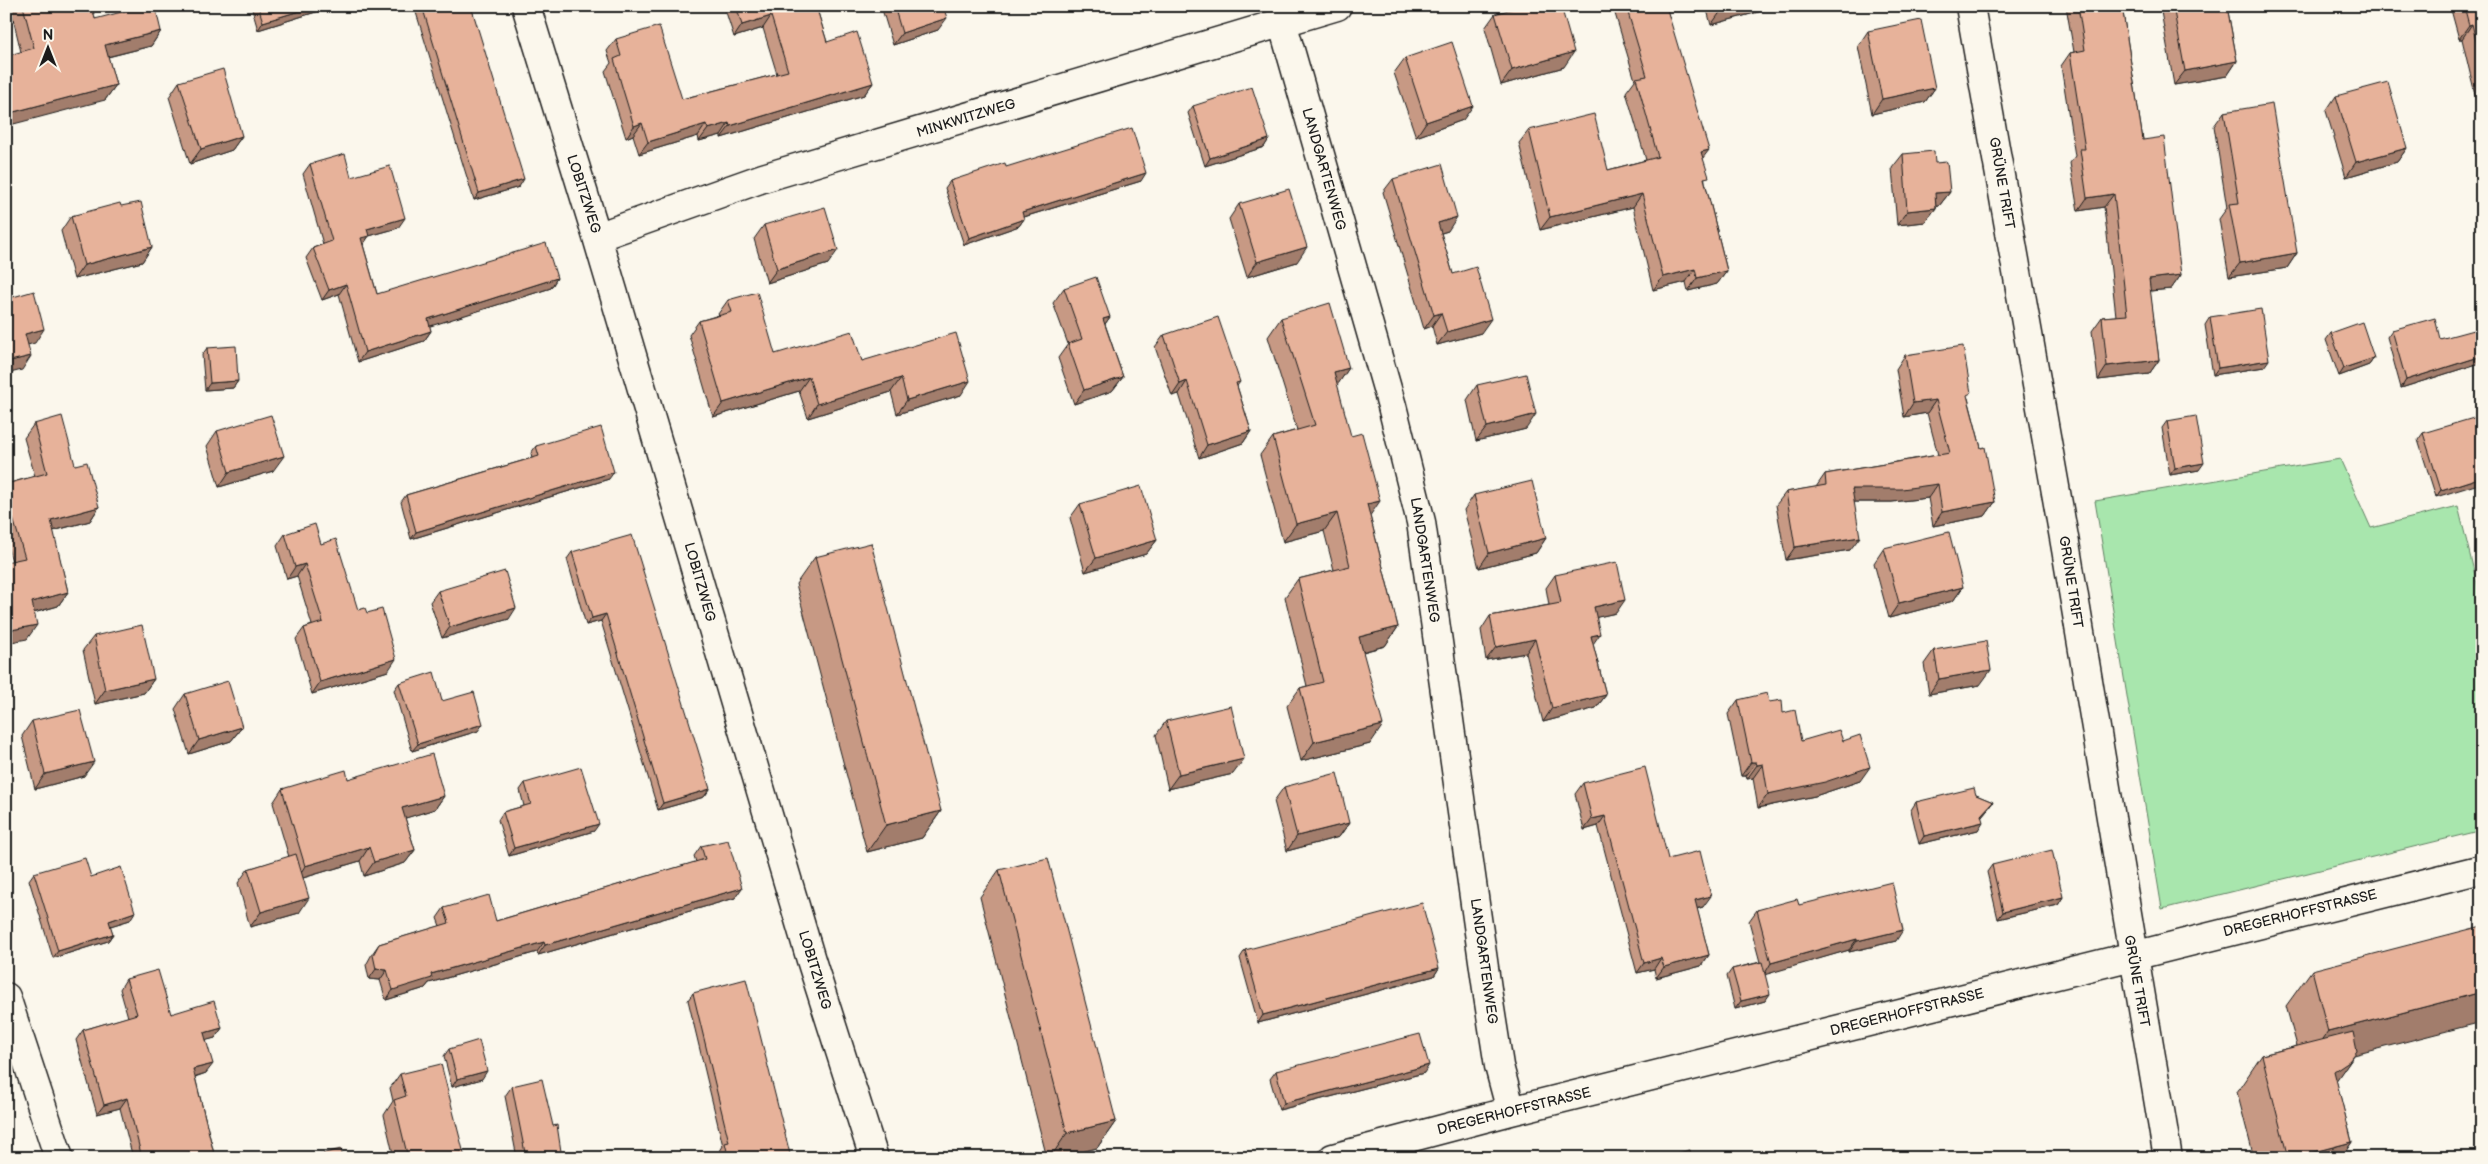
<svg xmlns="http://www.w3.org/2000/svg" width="2488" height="1164" font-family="'Balsamiq Sans',sans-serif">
<rect width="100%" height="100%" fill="#fbf7ec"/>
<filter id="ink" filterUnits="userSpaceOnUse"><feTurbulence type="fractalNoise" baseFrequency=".02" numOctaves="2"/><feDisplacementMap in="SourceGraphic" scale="10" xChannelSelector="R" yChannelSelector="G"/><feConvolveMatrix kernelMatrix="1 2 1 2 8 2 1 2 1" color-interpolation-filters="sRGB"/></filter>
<g filter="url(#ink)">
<path fill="#a8e6ad" stroke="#628164" d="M2340,459L2371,528L2458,506L2482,604V830L2162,909L2095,501Z"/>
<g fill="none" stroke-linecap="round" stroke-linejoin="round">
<g stroke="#1c1c1c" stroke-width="31">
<path id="minor" d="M526,6L597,237L811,960L874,1158
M1970,6L2066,549L2168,1158
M1282,22L1392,406L1421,522L1488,996L1499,1066L1511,1111
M597,237L763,178L1337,6
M6,997L59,1158
M1333,1158L1511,1111L2482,869"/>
</g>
<use href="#minor" stroke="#fbf7ec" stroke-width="28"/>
</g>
<path fill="#c79984" stroke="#1c1c1c" d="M13,6H92L95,19L161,31L151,46L108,57L116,85L105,100L21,52L11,10Z
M251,6H335L258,30Z
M414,6H471L519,187L474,200Z
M724,6H816L827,42L873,83L864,95L721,138V135L699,141L698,136L639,154L633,135L626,138L605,71L611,63L607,51L616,39L682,99L777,74L763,28L734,37Z
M881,6H943L938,30L893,45Z
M1613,6H1666L1703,158L1705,182L1727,271L1717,284L1688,291L1686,282L1653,290L1633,207L1540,230L1519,143L1529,130L1608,170L1646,160L1626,92L1635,80L1613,7Z
M1706,6H1767L1765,10L1711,25Z
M2066,6H2122L2143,140L2181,275L2171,289L2150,291L2159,360L2149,374L2098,380L2092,331L2102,317L2116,316L2104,207L2078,211L2070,163L2075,156L2061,66L2070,53L2074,52Z
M2160,6H2227L2237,61L2227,76L2174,85Z
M2450,6H2482V124L2462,39H2459Z
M1495,14L1564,67L1501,85L1485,28Z
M1868,31L1935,88L1925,102L1872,114L1858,46Z
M1405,58L1463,120L1416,137L1394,73Z
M179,82L242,136L232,150L190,164L169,97Z
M2336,96L2407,148L2397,162L2346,177L2326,111Z
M1193,106L1269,139L1264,147L1205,166L1188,113Z
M2224,112L2297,253L2287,268L2229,277L2219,219L2227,208L2214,126Z
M1903,154L1935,163L1950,192L1939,206L1936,207V208L1925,222L1897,225L1892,168Z
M310,164L351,177L398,228L369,236L363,245L377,294L557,278L551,288L429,326L431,331L424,341L358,362L339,294L322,300L306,258L313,248L323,244L303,174Z
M1393,179L1448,231L1441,233L1453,274L1481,333L1437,345L1432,326L1424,329L1383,192Z
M950,181H1141L1024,217V219L1019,226L964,245L945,188Z
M1239,204L1297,262L1247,277L1229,219Z
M121,206L152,247L142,262L74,279L61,231L71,216Z
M764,225L828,264L767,283L754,239Z
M1064,288L1110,317L1105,324L1123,377L1112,391L1074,404L1058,358L1068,344L1053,303Z
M728,300L775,354L862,361L961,395L897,414L891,392L808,418L799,391L713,417L689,335L699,321L719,315L718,314Z
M2210,317L2264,367L2213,375L2205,325Z
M1281,318L1349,368L1337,385L1398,627L1385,646L1363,652L1370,744L1301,761L1287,706L1300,688L1307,686L1285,597L1298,579L1334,570L1324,531L1283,542L1260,455L1273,437L1297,430L1268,337Z
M2392,330L2440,339L2482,345V360L2480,363L2401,388L2387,337Z
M2331,333L2374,358L2369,365L2339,376L2326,340Z
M1164,335L1240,382L1237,386L1251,431L1243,443L1199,458L1179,394L1172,396L1155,347Z
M207,348L238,381L233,388L205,390L202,355Z
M1905,355L1968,398L1995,502L1985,516L1933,526L1928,498L1892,502H1854L1850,550L1786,560L1776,505L1786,492L1816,487L1825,474L1938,455L1927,413L1904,417L1896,369Z
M1477,385L1526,429L1476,441L1467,400Z
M2167,421L2199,470L2170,475L2162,428Z
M34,424L75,465L99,507L90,521L53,531L68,592L58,606L34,613L27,639L12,561L6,542V484L35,476L24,438Z
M217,431L273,471L219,487L207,446Z
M2482,432L2436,497L2418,440L2423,433Z
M536,446L609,479L411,539L401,502L406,495L532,458L531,453Z
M1474,495L1546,538L1536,553L1479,568L1464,510Z
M1080,504L1157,540L1146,554L1085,572L1070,518Z
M285,534L321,544L358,610L388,671L312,694L296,639L304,628L312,625L297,576L287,579L277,546Z
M1884,548L1963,587L1953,601L1889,618L1874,563Z
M572,552L710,789L704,797L658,810L601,621L586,625L567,559Z
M815,557L941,811L922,838L867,852L796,584Z
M1555,575L1616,613L1597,617L1593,644L1606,695L1596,708L1543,722L1526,653L1486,660L1481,630L1490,616L1549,605L1546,588Z
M438,591L509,619L442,638L430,602Z
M94,636L154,679L144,693L95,704L83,650Z
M1934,650L1980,685L1929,694L1924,664Z
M399,683L442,701L478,731L412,751L394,690Z
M185,694L242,727L231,741L189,754L175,709Z
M1738,700L1769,702L1801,741H1843L1860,781L1815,796L1758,808L1753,778L1747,779L1746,776H1741L1728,714Z
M32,721L84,776L35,789L22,736Z
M1166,721L1233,774L1168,789L1156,735Z
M348,779L444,796L435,809L405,818L415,850L405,863L364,876L360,861L303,878L299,913L250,927L238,883L248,869L289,857L273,803L282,789Z
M525,783L594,831L509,856L498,820L503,812L524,806L520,790Z
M1583,783L1668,859L1703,907L1697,909L1709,955L1701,966L1656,978L1654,969L1637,973L1598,826L1584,830L1575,794Z
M1284,787L1349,823L1339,837L1287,851L1274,801Z
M1976,795L1993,802L1982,816L1978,830L1919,844L1911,810L1916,802Z
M701,846L735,898L538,955L537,952L429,983L425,988L386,1000L380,980L369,979L366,965L372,954L379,944L440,926L437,918L444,908L496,921L696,862L694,856Z
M1992,865L2063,897L2058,905L1998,919L1987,872Z
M999,870L1116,1121L1097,1148L1058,1158H1047L980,897Z
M34,873L91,877L130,920L110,926L113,934L108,941L53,958L29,880Z
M1799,905L1896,941L1849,952V950L1765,974V1001L1735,1009L1727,976L1732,969L1760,962L1749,921L1757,910Z
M1245,950L1439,968L1434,976L1258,1023L1240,958Z
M2312,970L2354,1055L2336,1080L2352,1142L2341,1158H2254L2237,1092L2262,1055L2297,1046L2286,1006Z
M126,979L171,1014L222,1028L215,1038L206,1040V1073L195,1077L215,1158H133L120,1108L97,1114L76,1040L83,1030L128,1017L120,989Z
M693,993L791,1158L721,1153L720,1151L723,1146L688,1000Z
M449,1049L482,1079L452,1087L444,1056Z
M1276,1071L1424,1073L1279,1110L1270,1079Z
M400,1074L465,1158H394L384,1115L393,1101L390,1088Z
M512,1086L562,1158H517L505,1096Z"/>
<path fill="#a27d6c" stroke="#1c1c1c" d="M316,6H335L258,30L263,22Z
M1736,6H1767L1765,10L1711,25L1721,11Z
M771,16L763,28L734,37L742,25Z
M947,18L938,30L893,45L902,33Z
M2472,24L2462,39H2459L2469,25Z
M161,31L151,46L95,60L105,45Z
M1574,52L1564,67L1501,85L1512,70Z
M2237,61L2227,76L2174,85L2185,71Z
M873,83L864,95L721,138L730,126Z
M116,85L105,100L6,126V114Z
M1935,88L1925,102L1872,114L1882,99Z
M1473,106L1463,120L1416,137L1426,122Z
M642,123L633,135L626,138L634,126Z
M729,123L721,135L699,141L708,129Z
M706,124L698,136L639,154L648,142Z
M242,136L232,150L190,164L201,149Z
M1269,139L1264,147L1205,166L1210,158Z
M2407,148L2397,162L2346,177L2356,162Z
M1709,150L1699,163L1701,152Z
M1146,173L1141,181L1017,219L1022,212Z
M524,179L519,187L474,200L479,193Z
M1950,192L1939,206L1924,208L1935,193Z
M1642,194L1633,207L1540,230L1550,217Z
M2114,194L2104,207L2078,211L2087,198Z
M1936,208L1925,222L1897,225L1907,211Z
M1457,217L1448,231L1428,237L1438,223Z
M405,218L398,228L369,236L362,246L354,248L367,229Z
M1024,219L1019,226L964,245L969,238Z
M152,247L142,262L74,279L84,265Z
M1307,247L1297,262L1247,277L1257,262Z
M838,250L828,264L767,283L777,269Z
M2297,253L2287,268L2229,277L2240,263Z
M1695,269L1686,282L1653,290L1663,277Z
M1727,271L1717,284L1688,291L1697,278Z
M2181,275L2171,289L2139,292L2149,279Z
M557,278L551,288L421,329L428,319Z
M346,284L339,294L322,300L329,290Z
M1441,313L1432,326L1424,329L1434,315Z
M1110,317L1100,331L1103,319Z
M1491,319L1481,333L1437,345L1447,332Z
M44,329L35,343L16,348L25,334Z
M431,331L424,341L358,362L365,352Z
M31,356L22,370L6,374V362Z
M2482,356V360L2480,363L2401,388L2406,380Z
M2374,358L2369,365L2339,376L2344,368Z
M2159,360L2149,374L2098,380L2107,366Z
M2269,360L2264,367L2213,375L2218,368Z
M1349,368L1336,387L1334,372Z
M809,377L799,391L713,417L723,403Z
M1123,377L1112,391L1074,404L1084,390Z
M901,378L891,392L808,418L817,404Z
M238,381L233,388L205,390L210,383Z
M970,381L961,395L897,414L907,400Z
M1187,381L1179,394L1172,396L1180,384Z
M1936,400L1927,413L1904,417L1913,403Z
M1536,414L1526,429L1476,441L1487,427Z
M1251,431L1243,443L1199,458L1207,445Z
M284,456L273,471L219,487L229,472Z
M2204,463L2199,470L2170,475L2175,468Z
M614,472L609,479L411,539L416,532Z
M2482,477V483L2436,497L2441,490Z
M1938,484L1928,498L1892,502H1842L1852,489Z
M1380,501L1367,520V504Z
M1995,502L1985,516L1933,526L1942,512Z
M99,507L90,521L41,534L51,520Z
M1337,513L1324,531L1283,542L1296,524Z
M1860,537L1850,550L1786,560L1795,547Z
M1546,538L1536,553L1479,568L1489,553Z
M1157,540L1146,554L1085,572L1096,558Z
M305,564L297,576L287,579L295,567Z
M1963,587L1953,601L1889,618L1899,603Z
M68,592L58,606L22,616L32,602Z
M1625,600L1616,613L1585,620L1594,607Z
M516,608L509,619L442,638L450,627Z
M606,614L601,621L586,625L592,618Z
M37,625L27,639L6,643V631Z
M1398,627L1385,646L1346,656L1359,637Z
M1600,634L1591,647V636Z
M1535,639L1526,653L1486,660L1496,647Z
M396,659L388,671L312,694L320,682Z
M1991,670L1980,685L1929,694L1939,679Z
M154,679L144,693L95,704L105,690Z
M1606,695L1596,708L1543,722L1552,708Z
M483,724L478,731L412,751L418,744Z
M1383,725L1370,744L1301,761L1314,742Z
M242,727L231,741L189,754L199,740Z
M1244,759L1233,774L1168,789L1179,774Z
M94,762L84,776L35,789L45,774Z
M1751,762H1756L1746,776H1741Z
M1763,764L1753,778L1747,779L1757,765Z
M1870,767L1860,781L1815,796L1758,808L1768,794Z
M710,789L704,797L658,810L663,803Z
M444,796L435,809L393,822L402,808Z
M1993,802L1988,809L1976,822L1981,815Z
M941,811L922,838L867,852L886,825Z
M1605,816L1598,826L1584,830L1592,819Z
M1983,822L1978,830L1919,844L1924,836Z
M1349,823L1339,837L1287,851L1297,836Z
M599,824L594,831L509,856L514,848Z
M369,847L360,861L296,880L305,866Z
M415,850L405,863L364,876L374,862Z
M742,888L735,898L538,955L545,945Z
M1711,896L1703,907L1687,911L1695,900Z
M2063,897L2058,905L1998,919L2003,912Z
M309,898L299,913L250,927L261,912Z
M135,912L130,920L104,928L109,921Z
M1903,930L1896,941L1849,952L1857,941Z
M113,934L108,941L53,958L58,951Z
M1857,939L1849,950L1764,975L1771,963Z
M544,942L537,952L429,983L425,988L386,1000L393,990L431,974Z
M1709,955L1701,966L1656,978L1664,967Z
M1661,958L1654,969L1637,973L1644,963Z
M1439,968L1434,976L1258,1023L1263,1015Z
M376,969L387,970L380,980L369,979Z
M2482,992V1022L2354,1055L2331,1088L2302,1069L2328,1032Z
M1770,994L1765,1001L1735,1009L1741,1001Z
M222,1028L215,1038L197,1043L204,1033Z
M213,1064L206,1073L187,1079L193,1069Z
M1429,1065L1424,1073L1279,1110L1284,1103Z
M487,1071L482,1079L452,1087L457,1079Z
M127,1098L120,1108L97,1114L104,1105Z
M1116,1121L1097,1148L1058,1158H1050L1067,1133Z
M2352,1142L2341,1158H2291Z"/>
<path fill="#e7b29a" stroke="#1c1c1c" d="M23,6H92L95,19L144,6H155L161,31L105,45L116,85L6,114V56L34,48Z
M258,6H316L263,22Z
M422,6H471L524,179L479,193Z
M736,6H816L827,42L857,32L873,83L730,126L729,123L708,129L706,124L648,142L642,123L634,126L623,90L614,59L621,56L616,39L659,26L682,99L788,71L771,16L742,25Z
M894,6H943L947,18L902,33Z
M1521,6H1561L1574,52L1512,70L1495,14Z
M1626,6H1666L1709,150L1701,152L1709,177L1704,178L1727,271L1697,278L1695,269L1663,277L1642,194L1550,217L1529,130L1594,114L1608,170L1658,157L1636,78L1647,76Z
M1720,6H1736L1721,11Z
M2078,6H2122L2143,140L2164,137L2181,275L2149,279L2159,360L2107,366L2102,317L2127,315L2114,194L2087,198L2080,149H2085L2070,53L2085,50Z
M2173,6H2227L2237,61L2185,71Z
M2464,6H2482V66L2472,24L2469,25Z
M1921,20L1935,88L1882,99L1868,31Z
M1452,42L1473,106L1426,122L1405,58Z
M223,69L242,136L201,149L179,82Z
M2388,82L2407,148L2356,162L2336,96Z
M1252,87L1269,139L1210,158L1193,106Z
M2272,104L2297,253L2240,263L2229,204L2239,203L2224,112Z
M1132,128L1146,173L1022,212L1024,219L969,238L950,181L1005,163L1006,167Z
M1934,151L1935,163L1947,162L1950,192L1935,193L1936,208L1907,211L1903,154Z
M345,154L351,177L390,166L405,218L367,229L369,236L361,238L377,294L546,243L557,278L428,319L431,331L365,352L346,284L329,290L313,248L332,241L310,164Z
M1442,164L1457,217L1438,223L1453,274L1476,267L1491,319L1447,332L1441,313L1434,315L1393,179Z
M1289,189L1307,247L1257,262L1239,204Z
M141,202L152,247L84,265L71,216L120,203L121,206Z
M825,207L838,250L777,269L764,225Z
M1096,277L1110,317L1103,319L1123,377L1084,390L1068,344L1082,339L1064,288Z
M34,291L44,329L25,334L31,356L6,362V299Z
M757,292L775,354L852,331L862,361L956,333L970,381L907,400L901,378L817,404L809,377L723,403L699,321L732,312L728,300Z
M1330,303L1349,368L1334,372L1351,436L1362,433L1380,501L1367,504L1398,627L1359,637L1383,725L1314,742L1300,688L1323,682L1298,579L1350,566L1337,513L1296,524L1273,437L1315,425L1281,318Z
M2261,309L2269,360L2218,368L2210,317Z
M1218,317L1240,382L1236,383L1251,431L1207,445L1187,381L1180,384L1164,335Z
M2435,318L2440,339L2477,329L2482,345V356L2406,380L2392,330Z
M2362,322L2374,358L2344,368L2331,333Z
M236,346L238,381L210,383L207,348Z
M1963,346L1971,393L1967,395L1981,448L1985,447L1995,502L1942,512L1938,484L1902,489H1852L1860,537L1795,547L1786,492L1826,485L1825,474L1950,453L1936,400L1913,403L1905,355Z
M1526,374L1536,414L1487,427L1477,385Z
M271,415L284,456L229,472L217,431Z
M62,416L75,465L87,462L99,507L51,520L68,592L32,602L37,625L6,631V562L25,558L6,495V484L47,473L34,424Z
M2196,416L2204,463L2175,468L2167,421Z
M2477,417L2482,432V477L2441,490L2423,433Z
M601,427L614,472L416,532L406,495L539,456L536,446Z
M1532,481L1546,538L1489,553L1474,495Z
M1141,486L1157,540L1096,558L1080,504Z
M315,524L321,544L336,539L358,610L365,608L367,613L382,609L396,659L320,682L304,628L323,622L305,564L295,567L285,534Z
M1949,532L1963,587L1899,603L1884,548Z
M632,535L710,789L663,803L606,614L592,618L572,552Z
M871,543L941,811L886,825L815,557Z
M1617,562L1625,600L1594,607L1600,634L1591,636L1606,695L1552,708L1535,639L1496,647L1490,616L1561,603L1555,575Z
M505,571L516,608L450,627L438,591Z
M142,625L154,679L105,690L94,636Z
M1986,641L1991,670L1939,679L1934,650Z
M434,672L442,701L474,692L483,724L418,744L399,683Z
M228,681L242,727L199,740L185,694Z
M1767,693L1769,702L1782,700L1783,713L1795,710L1801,741L1839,730L1843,741L1860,735L1870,767L1825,782L1768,794L1763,764L1757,765L1756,762H1751L1738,700Z
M1231,706L1244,759L1179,774L1166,721Z
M80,710L94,762L45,774L32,721Z
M432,754L444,796L402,808L415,850L374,862L369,847L305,866L282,789L346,770L348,779Z
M581,767L599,824L514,848L503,812L531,804L525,783Z
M1645,767L1668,859L1700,851L1711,896L1695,900L1709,955L1664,967L1661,958L1644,963L1605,816L1592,819L1583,783Z
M1337,773L1349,823L1297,836L1284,787Z
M1974,788L1976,795L1993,802L1981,815L1983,822L1924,836L1916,802Z
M728,840L742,888L545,945L544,942L431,974L432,978L393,990L387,970L376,969L373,955L379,944L449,923L444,908L489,895L496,921L705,859L701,846Z
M2052,850L2063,897L2003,912L1992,865Z
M296,854L309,898L261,912L248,869Z
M85,858L91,877L121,867L135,912L109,921L113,934L58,951L34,873Z
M1048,858L1116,1121L1067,1133L999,870Z
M1892,882L1903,930L1857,941V939L1771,963L1757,910L1797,899L1799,905Z
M1422,903L1439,968L1263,1015L1245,950Z
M2482,926V992L2328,1032L2312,970Z
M1762,962L1770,994L1741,1001L1732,969Z
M158,970L171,1014L214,1001L222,1028L204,1033L213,1064L193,1069L215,1158H142L127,1098L104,1105L83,1030L137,1014L126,979Z
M746,979L791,1158H704L727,1151L725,1143L729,1142L693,993Z
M2353,1032L2357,1051L2349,1061L2334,1071L2352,1142L2291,1158H2288L2262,1055Z
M1420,1034L1429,1065L1284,1103L1276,1071Z
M479,1040L487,1071L457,1079L449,1049Z
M441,1064L465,1158H408L394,1100L406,1096L400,1074Z
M542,1079L553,1126L557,1125L562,1158H526L512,1086Z
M341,1149L343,1158H305Z
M1690,1150L1692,1158H1660Z"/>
</g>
<g text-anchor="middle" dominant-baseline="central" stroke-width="4.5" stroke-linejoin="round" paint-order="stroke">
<g font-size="14" fill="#1c1c1c" stroke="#fbf7ec">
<text transform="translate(966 118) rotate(-17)">MINKWITZWEG</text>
<text transform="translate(1324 169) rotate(74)">LANDGARTENWEG</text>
<text transform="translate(2002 183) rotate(80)">GRÜNE TRIFT</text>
<text transform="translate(584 194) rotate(72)">LOBITZWEG</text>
<text transform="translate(1425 560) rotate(81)">LANDGARTENWEG</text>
<text transform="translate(700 582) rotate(74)">LOBITZWEG</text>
<text transform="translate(2071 582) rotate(81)">GRÜNE TRIFT</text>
<text transform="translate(2300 913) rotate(-14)">DREGERHOFFSTRASSE</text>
<text transform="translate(1484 961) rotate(82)">LANDGARTENWEG</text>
<text transform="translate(815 970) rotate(73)">LOBITZWEG</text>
<text transform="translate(2137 981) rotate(80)">GRÜNE TRIFT</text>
<text transform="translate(1907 1012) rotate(-14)">DREGERHOFFSTRASSE</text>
<text transform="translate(1514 1111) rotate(-14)">DREGERHOFFSTRASSE</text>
</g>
</g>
<rect width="2488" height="1164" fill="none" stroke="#fbf7ec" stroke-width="25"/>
<rect x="12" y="12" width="2463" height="1139" fill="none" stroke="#1c1c1c" stroke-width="2" filter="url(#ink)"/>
<g transform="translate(48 48)" stroke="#fbf7ec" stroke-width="4" paint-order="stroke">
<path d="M0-4L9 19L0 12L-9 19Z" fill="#1c1c1c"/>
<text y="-8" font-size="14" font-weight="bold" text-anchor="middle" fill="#1c1c1c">N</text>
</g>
</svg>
